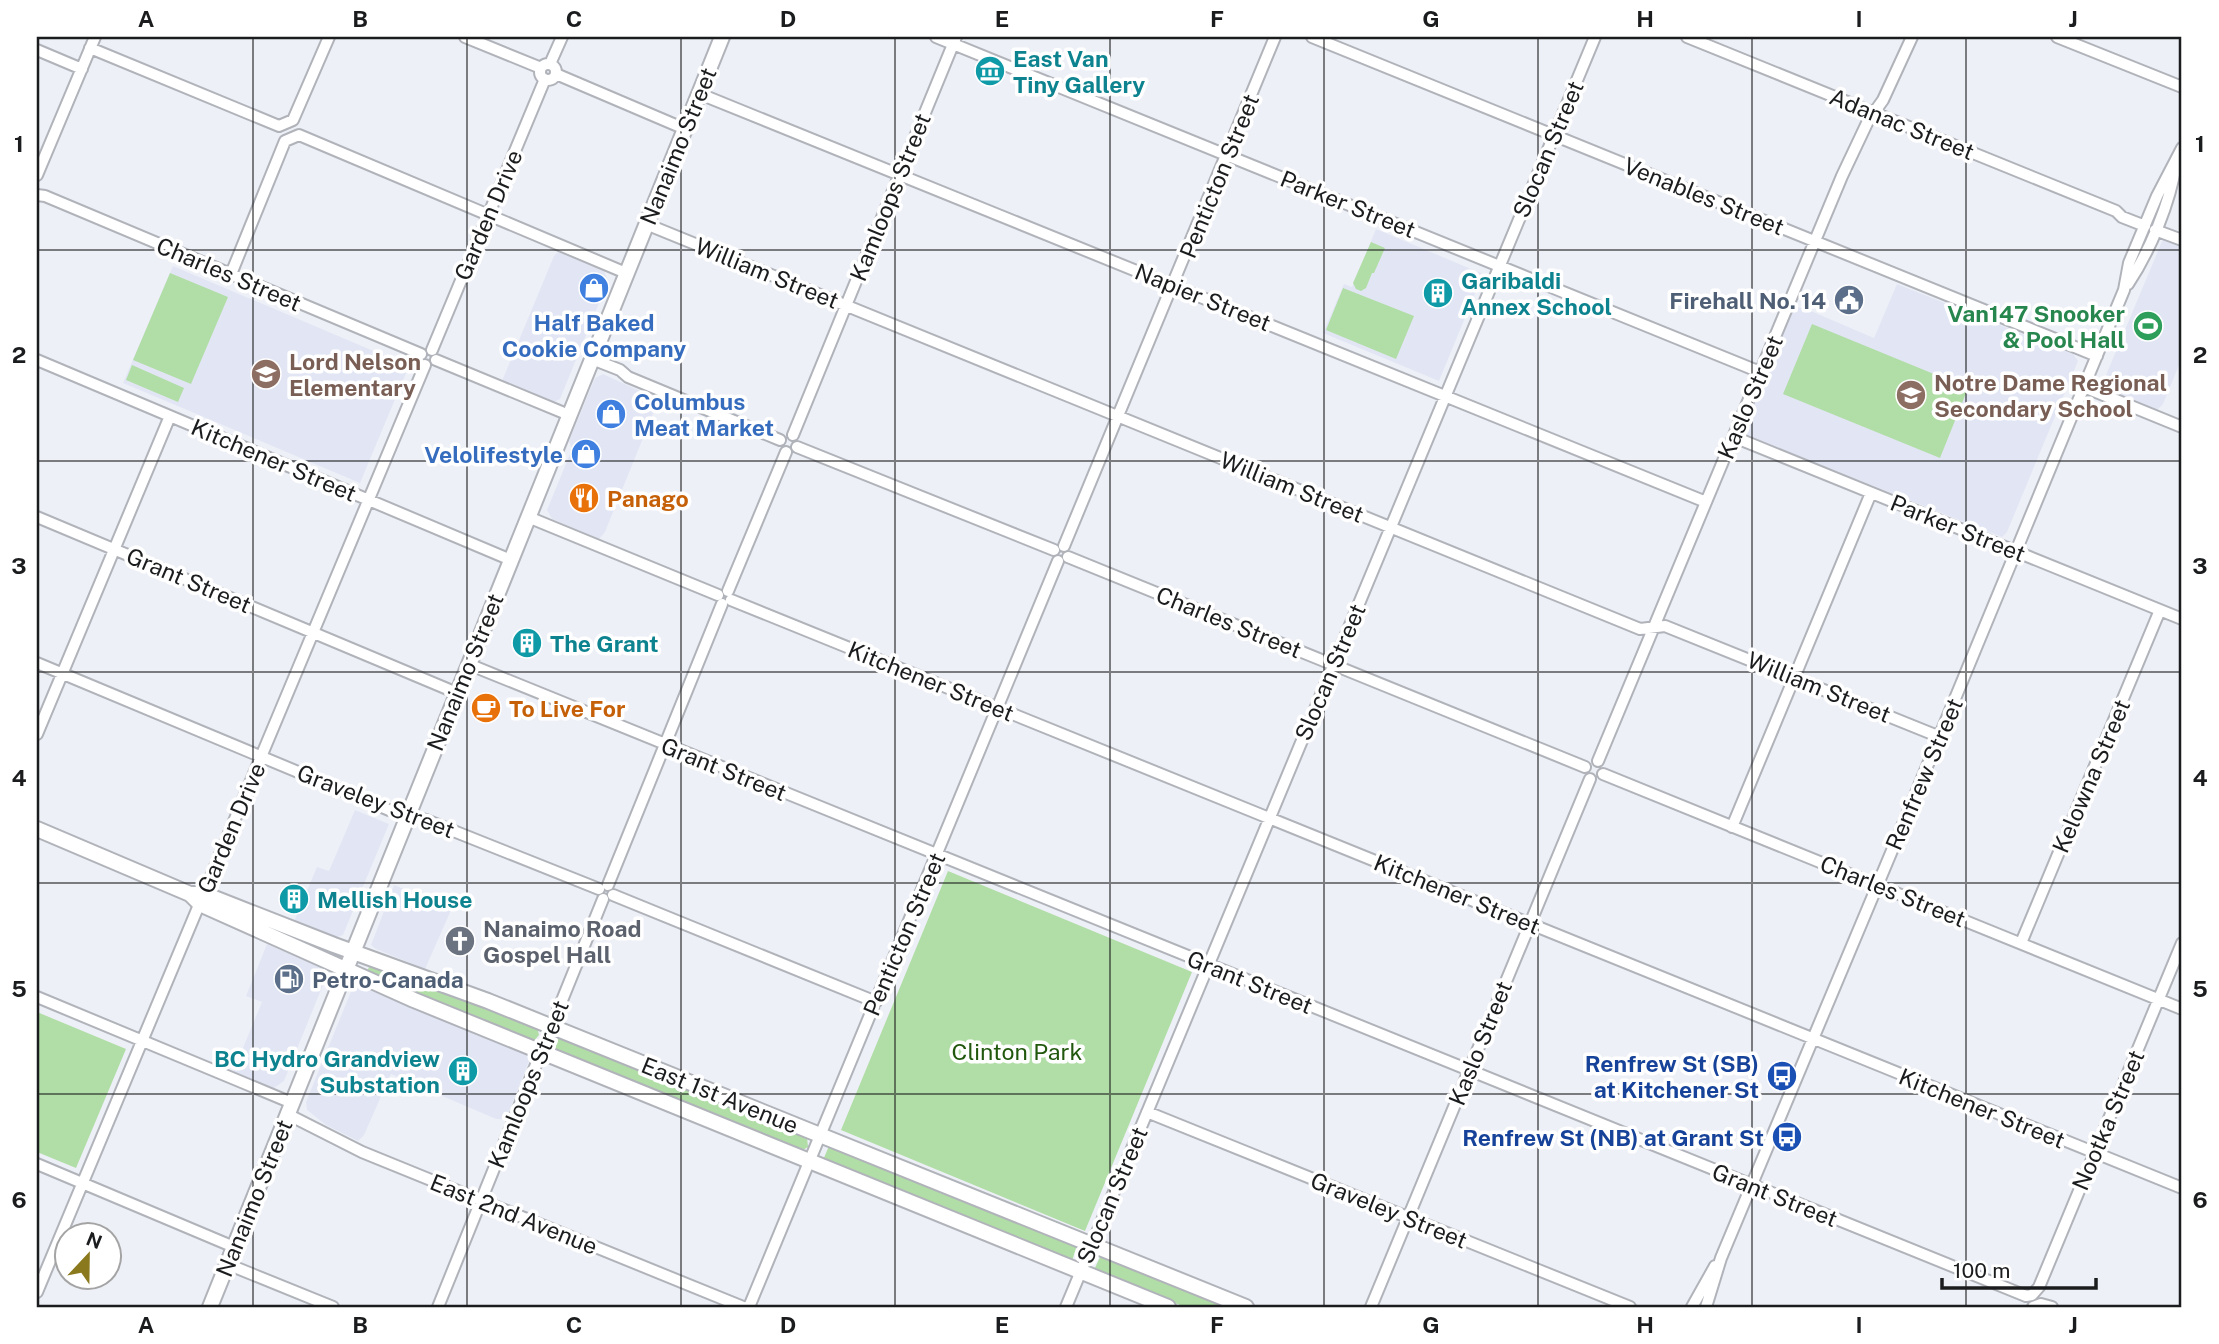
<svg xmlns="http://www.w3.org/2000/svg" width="2219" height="1344" font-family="'Public Sans',sans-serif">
<rect width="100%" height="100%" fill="#eef0f7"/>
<path fill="#e2e6f4" d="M1376,229L1483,274L1439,381L1323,333L1344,284L1352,287Z
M2163,239L2182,247V358L2163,404L2157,410L2101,387Z
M558,252L604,271L608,281L560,399L554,402L502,381L554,256Z
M173,266L409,366L360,483L123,383Z
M1897,284L2073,354L2078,361L2007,532L2002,537L1748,436L1743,431L1794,307L1804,308L1874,338Z
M603,374L655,398L654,411L605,532L599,539L552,519L547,510L572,449L569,441L595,378Z
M355,810L389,824L343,935L333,939L293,924L317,867L329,871Z
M394,885L452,908L425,969L376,949L371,945Z
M267,944L323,968L327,975L284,1081L274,1088L233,1072L262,1002L246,996Z
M359,986L528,1055L529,1061L506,1119H496L391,1074L364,1135L358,1141L326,1125L307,1110L306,1102L352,989Z"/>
<path fill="#b1dda6" d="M1371,242L1385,248L1374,273H1372L1366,288L1361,291L1356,289L1353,283Z
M170,273L228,297L191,384L133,360Z
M1343,288L1414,316L1396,359L1326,330Z
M1812,324L1968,388L1940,458L1783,394Z
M132,365L184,388L178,402L126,380Z
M948,871L1192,972L1085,1231L841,1130Z
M369,967L477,1001L537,1027L539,1035L534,1041H528L420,997L367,972Z
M37,1012L126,1049L76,1168L37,1152Z
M559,1036L807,1137L808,1147L801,1151L553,1051Z
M829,1146L1077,1245L1072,1261L823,1160Z
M1101,1255L1231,1307H1185L1097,1272L1094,1270Z"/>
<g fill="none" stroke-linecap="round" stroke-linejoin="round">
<g stroke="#b1b3ba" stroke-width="14">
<path id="minor" d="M465,37L541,68
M936,37L1760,372
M1312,37L2097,356
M1687,37L2116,211L2122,217L2145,226
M2057,37L2182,87
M90,48L279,126L293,120L329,37
M37,50L82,69
M550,64L562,37
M540 72a8 8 0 1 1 16 0a8 8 0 1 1-16 0Z
M556,74L685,129
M700,94L1706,502
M37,175L95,37
M37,195L45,196L421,354
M646,224L1640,629L1665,626L1940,737
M2155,230L2182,240
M231,274L285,141L299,135L626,273
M2128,284C2150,251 2170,203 2176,164
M432,350L545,79
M592,359L620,370L628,377L780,440
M37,360L511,560
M436,360L569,415
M2084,387L2182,427
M793,435L956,37
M1734,437L2182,619
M797,447L1054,550
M37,517L457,693
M528,517L718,595
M1064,546L1275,37
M1068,557L1585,767
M728,591L786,452
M731,600L2182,1188
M37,663L389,810L426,820L599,889
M468,664L2026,1296L2032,1295L2039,1287L2182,943
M37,734L170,416
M1598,761L1842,176L1868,121L1883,100L1912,37
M1603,774L2182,1009
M1732,827L1871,493
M608,885L722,604
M613,895L876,1002
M2021,943L2160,610
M37,997L292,1103
M1147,1112L1630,1307
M287,1114L362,1152L743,1307
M37,1164L234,1247
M227,1264L333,1307
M37,1292L425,365
M438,1307L603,899
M749,1307L1058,561
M1066,1307L1595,37
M1371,1307L1590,779
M1692,1307L1715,1266
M1706,1307L1721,1258L1909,810L2102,343L2124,290L2129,263L2157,196L2182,148
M2033,1307L2041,1304L2052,1307"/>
</g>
<g stroke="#b1b3ba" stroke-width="18">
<path id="major" d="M37,829L190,894H204L334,945L488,1001L1246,1307
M190,894L200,904L414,1000L1168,1307
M210,1307L722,37"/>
</g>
<use href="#minor" stroke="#fff" stroke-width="10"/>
<use href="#major" stroke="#fff" stroke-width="14"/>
</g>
<path fill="none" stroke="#1b1c1e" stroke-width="2" stroke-opacity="0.55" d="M253,37V1307M467,37V1307M681,37V1307M895,37V1307M1110,37V1307M1324,37V1307M1538,37V1307M1752,37V1307M1966,37V1307M37,250H2182M37,461H2182M37,672H2182M37,883H2182M37,1094H2182"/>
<defs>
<g id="museum-disc" transform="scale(1.575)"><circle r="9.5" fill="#0f9aa8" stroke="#fff"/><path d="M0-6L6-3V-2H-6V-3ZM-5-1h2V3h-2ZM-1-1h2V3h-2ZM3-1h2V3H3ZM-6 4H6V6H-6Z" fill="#fff"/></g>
<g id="shop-disc" transform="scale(1.575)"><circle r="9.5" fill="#3f7fe0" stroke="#fff"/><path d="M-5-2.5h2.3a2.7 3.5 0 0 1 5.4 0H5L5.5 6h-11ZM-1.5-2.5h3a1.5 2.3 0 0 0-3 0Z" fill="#fff"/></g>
<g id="building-disc" transform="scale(1.575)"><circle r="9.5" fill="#0f9aa8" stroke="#fff"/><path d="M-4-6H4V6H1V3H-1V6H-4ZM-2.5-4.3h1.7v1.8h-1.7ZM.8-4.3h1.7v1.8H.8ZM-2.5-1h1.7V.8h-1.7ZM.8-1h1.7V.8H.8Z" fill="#fff"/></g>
<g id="civic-disc" transform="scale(1.575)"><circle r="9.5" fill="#5c6f8a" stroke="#fff"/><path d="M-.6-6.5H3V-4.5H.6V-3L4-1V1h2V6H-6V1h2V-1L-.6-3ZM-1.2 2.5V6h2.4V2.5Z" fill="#fff"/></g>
<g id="stadium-disc" transform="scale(1.575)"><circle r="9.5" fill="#2e9e5b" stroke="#fff"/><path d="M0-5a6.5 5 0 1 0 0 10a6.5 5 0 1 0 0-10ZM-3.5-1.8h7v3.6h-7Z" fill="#fff"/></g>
<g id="school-disc" transform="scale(1.575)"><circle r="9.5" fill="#8d6e63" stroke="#fff"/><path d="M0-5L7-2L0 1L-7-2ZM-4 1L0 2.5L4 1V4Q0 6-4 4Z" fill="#fff"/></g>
<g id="restaurant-disc" transform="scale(1.575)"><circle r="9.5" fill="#e8710a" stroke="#fff"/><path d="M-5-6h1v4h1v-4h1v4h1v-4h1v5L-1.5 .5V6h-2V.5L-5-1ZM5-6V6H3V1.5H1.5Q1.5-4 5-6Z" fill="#fff"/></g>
<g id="cafe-disc" transform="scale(1.575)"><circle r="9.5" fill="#e8710a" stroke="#fff"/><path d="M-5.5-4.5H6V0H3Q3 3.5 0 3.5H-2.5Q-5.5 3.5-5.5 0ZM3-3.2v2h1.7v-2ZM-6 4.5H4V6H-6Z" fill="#fff"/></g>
<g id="church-disc" transform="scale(1.575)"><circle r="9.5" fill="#6b7280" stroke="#fff"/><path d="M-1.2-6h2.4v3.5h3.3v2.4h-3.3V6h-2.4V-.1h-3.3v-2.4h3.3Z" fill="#fff"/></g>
<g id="fuel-disc" transform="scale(1.575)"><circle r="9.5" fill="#5c6f8a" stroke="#fff"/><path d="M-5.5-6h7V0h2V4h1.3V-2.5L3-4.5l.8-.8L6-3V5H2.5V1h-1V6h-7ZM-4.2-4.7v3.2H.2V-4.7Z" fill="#fff"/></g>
<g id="bus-disc" transform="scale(1.575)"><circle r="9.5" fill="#1a4fb4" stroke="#fff"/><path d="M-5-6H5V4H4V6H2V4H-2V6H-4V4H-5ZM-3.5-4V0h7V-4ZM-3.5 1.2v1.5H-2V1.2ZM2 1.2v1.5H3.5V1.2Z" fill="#fff"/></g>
</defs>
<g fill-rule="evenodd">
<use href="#museum-disc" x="990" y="71"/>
<use href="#shop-disc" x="594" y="288"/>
<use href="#building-disc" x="1438" y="293"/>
<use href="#civic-disc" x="1849" y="300"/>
<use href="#stadium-disc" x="2148" y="326"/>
<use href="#school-disc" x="266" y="374"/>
<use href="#school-disc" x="1911" y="395"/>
<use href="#shop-disc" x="611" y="414"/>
<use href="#shop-disc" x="586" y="454"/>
<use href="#restaurant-disc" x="584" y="498"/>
<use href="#building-disc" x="527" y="643"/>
<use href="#cafe-disc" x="486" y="708"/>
<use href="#building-disc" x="294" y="899"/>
<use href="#church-disc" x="460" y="941"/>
<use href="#fuel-disc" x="289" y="979"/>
<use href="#building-disc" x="463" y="1071"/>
<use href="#bus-disc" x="1782" y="1076"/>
<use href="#bus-disc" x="1787" y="1137"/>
</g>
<g text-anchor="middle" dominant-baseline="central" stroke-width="7" stroke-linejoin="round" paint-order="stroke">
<g font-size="23" font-weight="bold" fill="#0d838f" stroke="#fff" text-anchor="start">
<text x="1013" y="58">East Van<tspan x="1013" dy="26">Tiny Gallery</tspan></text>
<text x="1461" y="280">Garibaldi<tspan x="1461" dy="26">Annex School</tspan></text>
<text x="550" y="643">The Grant</text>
<text x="317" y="899">Mellish House</text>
<text x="440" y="1058" text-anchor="end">BC Hydro Grandview<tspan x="440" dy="26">Substation</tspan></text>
</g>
<g font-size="23" fill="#1b1c1e" stroke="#fff">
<text transform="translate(1902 124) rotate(22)">Adanac Street</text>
<text transform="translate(678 146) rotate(-68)">Nanaimo Street</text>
<text transform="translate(1548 149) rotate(-67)">Slocan Street</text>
<text transform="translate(1219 176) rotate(-68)">Penticton Street</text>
<text transform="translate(1704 196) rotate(22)">Venables Street</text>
<text transform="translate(890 197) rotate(-68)">Kamloops Street</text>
<text transform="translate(1348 204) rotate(22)">Parker Street</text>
<text transform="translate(488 215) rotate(-67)">Garden Drive</text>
<text transform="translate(767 273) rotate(22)">William Street</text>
<text transform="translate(229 274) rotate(23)">Charles Street</text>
<text transform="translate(1203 297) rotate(22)">Napier Street</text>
<text transform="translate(1750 397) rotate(-67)">Kaslo Street</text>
<text transform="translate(274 460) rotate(23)">Kitchener Street</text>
<text transform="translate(1292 487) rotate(22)">William Street</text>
<text transform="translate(1958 528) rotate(22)">Parker Street</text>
<text transform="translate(189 580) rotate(23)">Grant Street</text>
<text transform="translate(1229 622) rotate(22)">Charles Street</text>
<text transform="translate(465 672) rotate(-68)">Nanaimo Street</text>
<text transform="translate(1330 672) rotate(-67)">Slocan Street</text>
<text transform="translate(931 681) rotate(22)">Kitchener Street</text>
<text transform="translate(1819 687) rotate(22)">William Street</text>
<text transform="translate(724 769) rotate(22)">Grant Street</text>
<text transform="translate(1924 774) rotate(-67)">Renfrew Street</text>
<text transform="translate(2091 776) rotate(-67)">Kelowna Street</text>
<text transform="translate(376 801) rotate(21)">Graveley Street</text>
<text transform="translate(231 828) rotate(-67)">Garden Drive</text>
<text transform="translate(1893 891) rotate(22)">Charles Street</text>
<text transform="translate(1457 894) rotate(22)">Kitchener Street</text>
<text transform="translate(904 934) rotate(-67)">Penticton Street</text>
<text transform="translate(1250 982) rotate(22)">Grant Street</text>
<text transform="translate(1480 1043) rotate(-68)">Kaslo Street</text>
<text transform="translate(528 1084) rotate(-68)">Kamloops Street</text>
<text transform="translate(720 1095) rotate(22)">East 1st Avenue</text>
<text transform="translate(1982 1108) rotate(22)">Kitchener Street</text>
<text transform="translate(2108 1120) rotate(-67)">Nootka Street</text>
<text transform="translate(1112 1195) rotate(-67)">Slocan Street</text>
<text transform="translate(1775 1195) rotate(22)">Grant Street</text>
<text transform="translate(254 1198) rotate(-68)">Nanaimo Street</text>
<text transform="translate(1389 1210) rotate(22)">Graveley Street</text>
<text transform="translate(514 1214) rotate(22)">East 2nd Avenue</text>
</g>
<g font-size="23" font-weight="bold" fill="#4e5e75" stroke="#fff" text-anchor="end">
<text x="1826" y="300">Firehall No. 14</text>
<text x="312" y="979" text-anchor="start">Petro-Canada</text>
</g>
<g font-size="23" font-weight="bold" fill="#27864d" stroke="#fff" text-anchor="end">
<text x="2125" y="313">Van147 Snooker<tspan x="2125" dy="26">&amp; Pool Hall</tspan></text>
</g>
<g font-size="23" font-weight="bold" fill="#366cbe" stroke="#fff">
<text x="594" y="322">Half Baked<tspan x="594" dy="26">Cookie Company</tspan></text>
<text x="634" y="401" text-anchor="start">Columbus<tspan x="634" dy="26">Meat Market</tspan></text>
<text x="563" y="454" text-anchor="end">Velolifestyle</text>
</g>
<g font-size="23" font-weight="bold" fill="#785e54" stroke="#fff" text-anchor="start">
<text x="289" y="361">Lord Nelson<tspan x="289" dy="26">Elementary</tspan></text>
<text x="1934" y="382">Notre Dame Regional<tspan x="1934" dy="26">Secondary School</tspan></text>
</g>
<g font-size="23" font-weight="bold" fill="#c56008" stroke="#fff" text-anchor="start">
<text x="607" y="498">Panago</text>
<text x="509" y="708">To Live For</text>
</g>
<g font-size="23" font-weight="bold" fill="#5b616d" stroke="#fff" text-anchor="start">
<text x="483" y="928">Nanaimo Road<tspan x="483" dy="26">Gospel Hall</tspan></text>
</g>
<g font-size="23" fill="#21580e" stroke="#fff">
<text x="1017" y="1051">Clinton Park</text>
</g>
<g font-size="23" font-weight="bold" fill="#164399" stroke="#fff" text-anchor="end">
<text x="1759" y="1063">Renfrew St (SB)<tspan x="1759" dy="26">at Kitchener St</tspan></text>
<text x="1764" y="1137">Renfrew St (NB) at Grant St</text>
</g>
</g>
<rect width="2219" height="1344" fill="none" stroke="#ffffff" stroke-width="77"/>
<g transform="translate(88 1256) rotate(22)"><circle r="33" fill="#ffffff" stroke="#a4a4a5" stroke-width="2"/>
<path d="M0-5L12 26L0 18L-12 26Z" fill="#8b791e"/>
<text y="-10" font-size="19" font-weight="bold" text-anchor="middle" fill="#1b1c1e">N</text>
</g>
<path d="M1942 1278v10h154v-10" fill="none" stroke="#1b1c1e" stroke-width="3.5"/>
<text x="1953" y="1278" font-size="21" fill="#1b1c1e" stroke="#ffffff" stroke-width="5" paint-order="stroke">100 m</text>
<rect x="38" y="38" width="2142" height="1268" fill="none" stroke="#1b1c1e" stroke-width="2.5"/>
<g font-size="23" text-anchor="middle" font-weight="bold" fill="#1b1c1e">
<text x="146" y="27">A</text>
<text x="360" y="27">B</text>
<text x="574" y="27">C</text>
<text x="788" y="27">D</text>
<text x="1002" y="27">E</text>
<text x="1217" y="27">F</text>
<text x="1431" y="27">G</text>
<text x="1645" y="27">H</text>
<text x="1859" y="27">I</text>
<text x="2073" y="27">J</text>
<text x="19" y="152">1</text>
<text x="2200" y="152">1</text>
<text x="19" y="363">2</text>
<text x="2200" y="363">2</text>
<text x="19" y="574">3</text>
<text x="2200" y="574">3</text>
<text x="19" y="786">4</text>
<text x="2200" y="786">4</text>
<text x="19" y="997">5</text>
<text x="2200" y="997">5</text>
<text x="19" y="1208">6</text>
<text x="2200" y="1208">6</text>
<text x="146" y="1333">A</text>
<text x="360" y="1333">B</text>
<text x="574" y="1333">C</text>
<text x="788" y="1333">D</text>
<text x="1002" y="1333">E</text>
<text x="1217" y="1333">F</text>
<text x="1431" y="1333">G</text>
<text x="1645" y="1333">H</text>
<text x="1859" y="1333">I</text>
<text x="2073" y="1333">J</text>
</g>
</svg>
